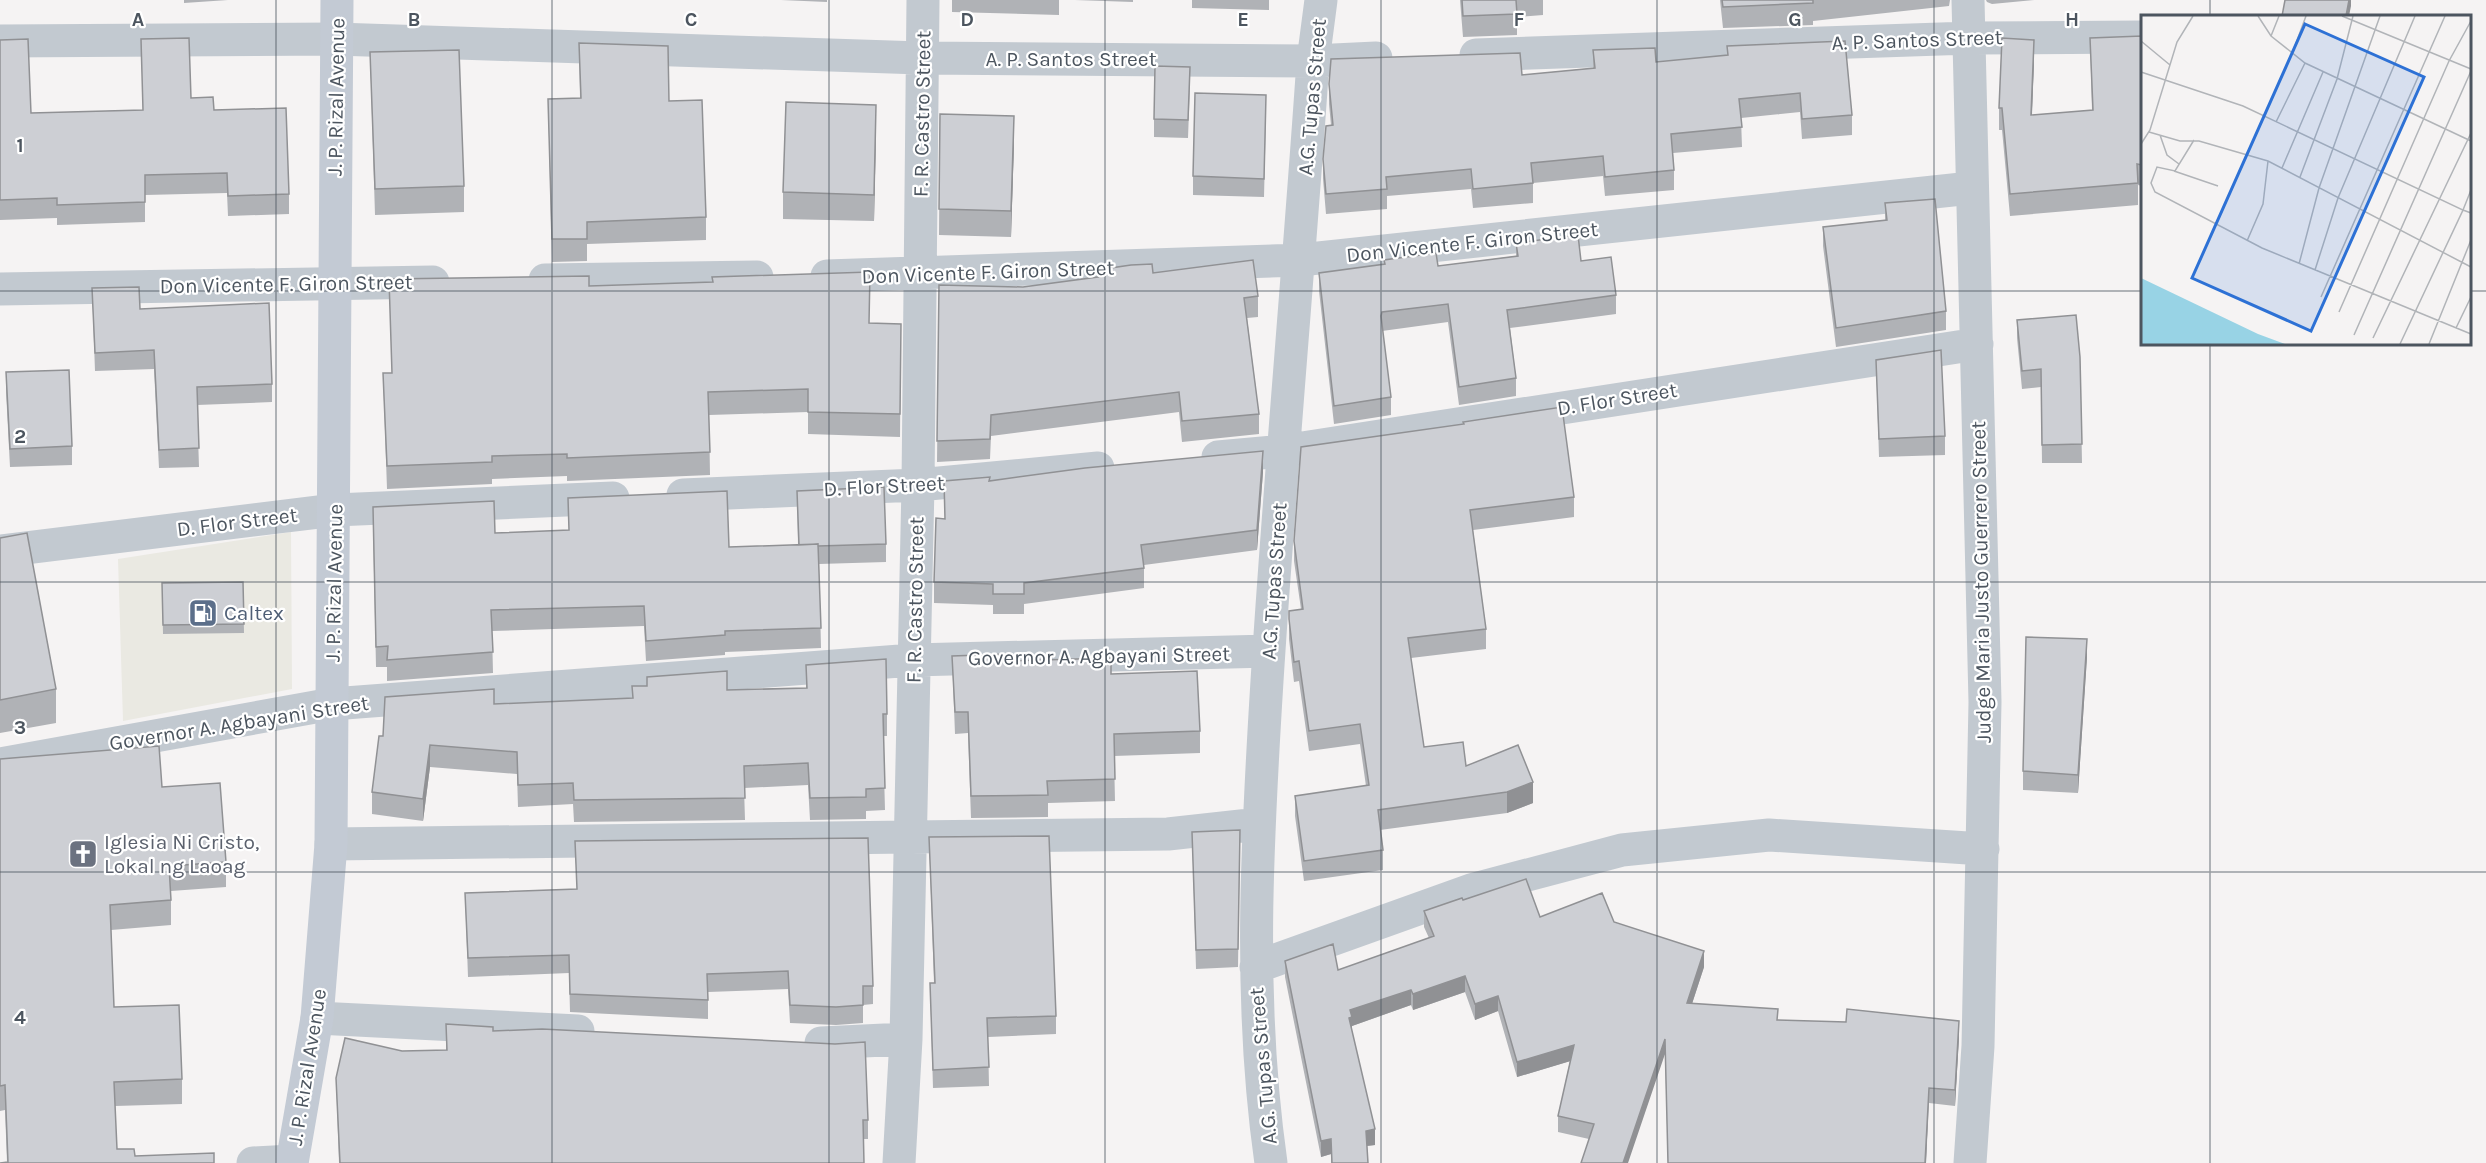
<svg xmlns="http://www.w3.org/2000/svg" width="2486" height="1163" font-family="Karla,sans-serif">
<rect width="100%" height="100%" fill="#f5f3f3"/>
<path fill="#eae9e2" d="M291,532L292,689L123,721L118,559Z"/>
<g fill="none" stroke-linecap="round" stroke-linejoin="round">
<path stroke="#c2c9d0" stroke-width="33" d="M1968,0L1985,702L1978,1046L1970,1163
M0,41L336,39L921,58L1313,61L1376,58
M1476,55L1970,38L2142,37
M827,276L1300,260L1971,188
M545,280L757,277
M0,289L433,282
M1218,457L1283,451L1977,344
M683,495L918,485L1098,468
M0,551L335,510L613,498
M0,764L332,704L913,660L1269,651
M331,844L1168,834L1259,824
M1256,967L1471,890L1622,850L1769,835L1983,849
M317,1018L578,1031
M821,1043L906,1039
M253,1163L292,1161
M899,1163L906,1039L918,485L923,0
M1271,1163C1248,1003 1257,842 1267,681C1280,474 1299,268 1313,61L1321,0"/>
<path stroke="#c3cad4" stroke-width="33" d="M292,1163L317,1018L331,844L337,0"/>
</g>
<path fill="#b0b2b6" d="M184,0H228L184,3Z
M781,0H827V2Z
M952,0H1059V15L952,12Z
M1075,0H1133V2Z
M1192,0H1269V10L1192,8Z
M1460,0H1543V15L1517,17V35L1463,37Z
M1720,0H1950L1949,6L1813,21V25L1723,28Z
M1986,0H2034L1992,4L1987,2Z
M2142,36V186L2138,185V205L2010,216L2002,130H1999V108L2034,61L2032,115L2092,110L2090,38Z
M141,39L191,98L214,110L289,194V214L228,216L227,193L145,195V222L57,225V218L0,220V40L31,113L143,110Z
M579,43L669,101L706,217V240L587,244V261L552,262L548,99L580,98Z
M1727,46L1852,115V135L1802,139L1800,112L1741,118L1742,147L1673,153L1674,170V190L1605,196L1603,176L1533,183V203L1473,208L1471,189L1387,196V209L1326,214L1323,179V159L1331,125L1329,104V84L1522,75L1593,68V50L1656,62L1727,55Z
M370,52L464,186V212L375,215Z
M1190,85L1188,138L1154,137V119Z
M940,114L1014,143L1011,237L939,235Z
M1266,114L1264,197L1193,195V176Z
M876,131L874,221L783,219V192Z
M1885,203L1946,311V330L1836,347L1823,246V227L1885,220Z
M1516,243L1581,261L1616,295V314L1510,328L1516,378V396L1459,405L1448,322L1382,331L1391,397V415L1334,424L1319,291V273L1438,266L1516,256Z
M1104,269L1153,273L1258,296V317L1247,318L1259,414V434L1182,442L1179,412L991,436L990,459L937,462L939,285L1023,287L1104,277Z
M389,279L589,286L870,323L901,324L900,437L808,434V412L709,415L710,475L567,481V476L492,479V484L387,489L383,373H392Z
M92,288L140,309L272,384V402L197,405L199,467L159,468L154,369L95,371Z
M2017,320L2080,357L2082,463H2042L2041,387L2022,389L2017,338Z
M1876,360L1945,436V455L1879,457Z
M6,372L72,446V465L10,467L6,391Z
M1301,447L1574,497V517L1473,530L1486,629V649L1411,658L1424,747L1466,766L1533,803L1507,813L1380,830L1383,850V870L1304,881L1295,816V796L1366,786L1360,744L1309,751L1299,681L1294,682L1289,639V619L1301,609L1294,561V541Z
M1263,472L1257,550L1144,565V588L1024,604V614H993V605L934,603V582L945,519L944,481H989Z
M797,491L886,544V562L819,564L821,648L725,652V655L646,661L644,626L492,631L493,673L387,681V667H376L373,527L495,533L569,530L568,498L729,547L798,545Z
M0,538L56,689V723L0,733Z
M243,582L244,633L163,634L162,583Z
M952,656L1008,661L1111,674L1200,731V753L1114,756L1115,801L1048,803V817L971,818L968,733L955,734Z
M2087,657L2078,793L2023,790V771Z
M806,665L887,714V736H883L885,810L866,811V819L810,820L808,785L744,788L745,820L574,822L573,804L518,807L517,774L430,767L423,821L372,814V792L383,736L494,704L632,698L727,690L806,688Z
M0,759L162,787L226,862V887L171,891V925L111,930L114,1007L182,1079V1104L115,1106L7,1162L5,1110L0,1111Z
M1240,830L1238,967L1196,969L1192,832Z
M929,837L1056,1016V1034L988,1037L989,1086L933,1088L930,983H934Z
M575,841L873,986V1004L863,1005V1023L836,1025L790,1023L788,989L708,992V1019L570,1012L569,973L468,977L465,893L577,889Z
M1463,900L1540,917L1614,922L1704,967L1692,1004L1778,1020L1959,1037L1955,1106L1929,1103L1926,1163H1668L1665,1054L1589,1139L1558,1132V1116L1570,1061L1517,1077L1498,1011L1475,1020L1465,992L1413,1010L1411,1005L1352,1026V1031L1375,1145L1367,1146L1368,1163H1331V1154L1321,1157L1285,977V961L1338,970L1429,938L1424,927V911Z
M446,1024L493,1031L868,1120V1139H863L864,1163H339L336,1078L446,1050Z"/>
<path fill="#909194" d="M2349,0H2351V6L2349,16H2346Z
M2034,40V61L2031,137V115Z
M876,105V131L874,221V195Z
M1014,116V143L1011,237V211Z
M1263,451V472L1257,550V530Z
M2087,639V657L2078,793V775Z
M430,745V767L423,821V799Z
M1533,782V803L1507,813V792Z
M1704,951V967L1687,1019V1003Z
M1465,976V992L1413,1010V994Z
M1411,990V1005L1352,1026V1033L1349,1018L1350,1010Z
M1498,996V1011L1475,1020V1004Z
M1959,1021V1037L1955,1106V1090Z
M1665,1039V1054L1628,1163H1623Z
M1574,1045V1060L1517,1077V1062Z
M1929,1088L1926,1163H1925Z
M1375,1129V1145L1366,1146V1131Z
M1331,1139V1154L1321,1157V1141Z"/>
<path fill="#cdcfd4" stroke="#909194" stroke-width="1.5" d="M1462,0H1516L1517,14L1463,16Z
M1722,0H1813V3L1723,7Z
M2285,0H2349L2346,16H2282Z
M2142,36V165L2137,164L2138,183L2010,194L2002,108H1999L2002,38L2034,40L2031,115L2093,110L2090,38Z
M189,38L191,98L213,97L214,110L286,108L289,194L228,196L227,173L145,175V202L57,205V198L0,200V40L28,39L31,113L143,110L141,39Z
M1845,41L1852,115L1802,119L1800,93L1739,99L1742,127L1671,134L1674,170L1605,177L1603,156L1531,163L1533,183L1473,189L1471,169L1386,177L1387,189L1326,194L1323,159L1326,126L1333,125L1329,84L1331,59L1520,53L1522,75L1595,68L1593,50L1655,48L1656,62L1728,55L1727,46Z
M579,43L668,46L669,101L702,100L706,217L587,222V239H552L548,99L581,98Z
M459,50L464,186L375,189L370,52Z
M1155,66L1190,67L1188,120L1154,119Z
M1195,93L1266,95L1264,179L1193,176Z
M786,102L876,105L874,195L783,192Z
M940,114L1014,116L1011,211L939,209Z
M1935,199L1946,311L1836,328L1823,227L1887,220L1885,203Z
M1578,235L1581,261L1611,257L1616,295L1507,310L1516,378L1459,387L1448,304L1382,312L1381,316L1391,397L1334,406L1319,273L1385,264L1384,260L1436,253L1438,266L1518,256L1516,243Z
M1253,260L1258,296L1244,298L1259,414L1182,421L1179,392L991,415L990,439L937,441L939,285L1023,287L1105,276L1104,269L1131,265L1152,264L1153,273Z
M870,272L869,323L901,324L900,414L808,412V389L708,392L710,452L567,458V454L492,456V462L387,466L383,373H392L389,279L589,276V286L713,282L712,277Z
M139,287L140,309L269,303L272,384L197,387L199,448L159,450L154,350L95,353L92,288Z
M2076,315L2080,357L2082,444L2042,445L2041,369L2022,371L2017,320Z
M1941,350L1945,436L1879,439L1876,360Z
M69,370L72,446L10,449L6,372Z
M1562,407L1574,497L1470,510L1486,629L1408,638L1424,747L1463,742L1466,766L1518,745L1533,782L1507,792L1378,810L1383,850L1304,861L1295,796L1369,785L1360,724L1309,731L1299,661L1294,662L1289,619V611L1303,609L1294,541L1301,447L1464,424L1463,422Z
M1263,451L1257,530L1141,545L1144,568L1024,583V594H993V584L934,582L936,518L945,519L944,481L990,477L989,481L1085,468Z
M884,487L886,544L818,546V544L799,545L797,491Z
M727,491L729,547L818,544L821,628L725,631V635L646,641L644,606L491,610L493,652L387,660L388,646L376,647L373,507L494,501L495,533L569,530L568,498Z
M27,533L56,689L0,700V538Z
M243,582L244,624L163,625L162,583Z
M2026,637L2087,639L2078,775L2023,771Z
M1008,654V661L1111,658V674L1197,671L1200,731L1114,734L1115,779L1047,781L1048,795L971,796L968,712H955L952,656Z
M886,659L887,714H883L885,788L866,789V797L810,798L808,763L744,766L745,798L574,800L573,783L518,785L517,752L430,745L423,799L372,792L379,736H383L385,697L494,689V704L633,698L632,686H647V677L727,671V690L807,688L806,665Z
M159,746L162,787L220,783L226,862L169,866L171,900L110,905L114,1007L179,1005L182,1079L114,1082L117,1149H134L135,1156L214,1153V1163H0L8,1162L5,1085L0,1086V759Z
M1240,830L1238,949L1196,950L1192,832Z
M1049,836L1056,1016L987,1018L989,1067L933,1070L930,983H935L929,837Z
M868,838L873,986H863V1005L836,1007L790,1005L788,971L707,974L708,1000L570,994L569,955L468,958L465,893L577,889L575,841Z
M1526,879L1540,917L1602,893L1614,922L1704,951L1687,1003L1778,1009L1777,1020L1846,1022L1847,1009L1959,1021L1955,1090L1929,1088L1925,1163H1668L1665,1039L1623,1163H1581L1594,1124L1558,1116L1574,1045L1517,1062L1498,996L1475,1004L1465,976L1413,994L1411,990L1350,1010L1352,1017L1349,1018L1375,1129L1366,1131L1368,1163H1332L1331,1139L1321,1141L1285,961L1333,944L1338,970L1434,936L1424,911L1462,898L1463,900Z
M446,1024L493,1027V1031L542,1029L835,1044L865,1042L868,1120H863L864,1163H340L336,1078L345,1038L402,1051L447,1050Z"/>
<path fill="none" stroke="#4c555f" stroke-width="1.5" stroke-opacity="0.55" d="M276,0V1163M552,0V1163M829,0V1163M1105,0V1163M1381,0V1163M1657,0V1163M1934,0V1163M2210,0V16M0,291H2142M2470,291H2486M2210,344V1163M0,582H2486M0,872H2486"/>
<defs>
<g id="fuel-square" transform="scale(1.5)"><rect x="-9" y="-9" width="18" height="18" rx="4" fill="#5c6f8a" stroke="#fff"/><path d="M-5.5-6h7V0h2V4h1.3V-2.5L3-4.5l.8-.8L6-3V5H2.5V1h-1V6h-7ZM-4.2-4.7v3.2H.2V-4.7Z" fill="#fff"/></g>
<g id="church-square" transform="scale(1.5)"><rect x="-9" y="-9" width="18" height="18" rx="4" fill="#6b7280" stroke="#fff"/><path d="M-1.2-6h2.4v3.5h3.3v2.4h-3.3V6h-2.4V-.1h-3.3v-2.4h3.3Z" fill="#fff"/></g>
</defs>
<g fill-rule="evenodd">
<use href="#fuel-square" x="203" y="613"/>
<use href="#church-square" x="83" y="854"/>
</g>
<g text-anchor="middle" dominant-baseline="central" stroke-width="4.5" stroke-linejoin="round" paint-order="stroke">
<g font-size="21" fill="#4c555f" stroke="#fff">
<text transform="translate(1917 40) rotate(-2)">A. P. Santos Street</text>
<text x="1071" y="59">A. P. Santos Street</text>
<text transform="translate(336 97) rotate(-89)">J. P. Rizal Avenue</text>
<text transform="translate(1312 97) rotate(-85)">A.G. Tupas Street</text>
<text transform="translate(922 114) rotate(-89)">F. R. Castro Street</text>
<text transform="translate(1472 242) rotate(-6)">Don Vicente F. Giron Street</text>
<text transform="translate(988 272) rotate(-2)">Don Vicente F. Giron Street</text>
<text transform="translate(286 284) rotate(-1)">Don Vicente F. Giron Street</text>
<text transform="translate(1617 399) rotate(-9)">D. Flor Street</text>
<text transform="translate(884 486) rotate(-3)">D. Flor Street</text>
<text transform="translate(237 522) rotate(-7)">D. Flor Street</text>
<text transform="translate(1274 581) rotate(-86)">A.G. Tupas Street</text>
<text transform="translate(1981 582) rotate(-91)">Judge Maria Justo Guerrero Street</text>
<text transform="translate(334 583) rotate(-89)">J. P. Rizal Avenue</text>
<text transform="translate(915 600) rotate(-89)">F. R. Castro Street</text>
<text transform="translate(1099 656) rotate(-1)">Governor A. Agbayani Street</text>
<text transform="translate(239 723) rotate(-9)">Governor A. Agbayani Street</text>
<text transform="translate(1263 1066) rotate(-95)">A.G. Tupas Street</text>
<text transform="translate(307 1067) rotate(-81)">J. P. Rizal Avenue</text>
</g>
<g font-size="21" fill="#4e5e75" stroke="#fff" text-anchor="start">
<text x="224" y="613">Caltex</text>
</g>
<g font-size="21" fill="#5b616d" stroke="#fff" text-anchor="start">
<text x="104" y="842">Iglesia Ni Cristo,<tspan x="104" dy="24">Lokal ng Laoag</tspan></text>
</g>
</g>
<g transform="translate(2141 15)">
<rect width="330" height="330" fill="#f5f3f3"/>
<path d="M0,263L117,319L144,329H0Z" fill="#98d3e5"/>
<path fill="none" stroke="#b1b4b8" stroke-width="1.5" d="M117,1L130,21L164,48L330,126M201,1L330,54M130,21L138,1M0,26L29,50M151,39L165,1M0,57L102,91L322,195L259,329M135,107L164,48M8,117L39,126H58L127,146L330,252M19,120L26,140L38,149M53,125L34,156L16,152L10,168L14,177L121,233L330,319M0,129L9,115L36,27L52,1M141,153L182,57M33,156L77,171M159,162L196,64L212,1M330,175L322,195L330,198M106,226L122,189L127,146M158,249L178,173L239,1M174,255L197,183L274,1M180,282L304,1M198,297L308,46L330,6M315,313L330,282M213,320L330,56M232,323L330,118M288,329L330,225"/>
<path fill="#2d71d5" fill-opacity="0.15" stroke="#2d71d5" stroke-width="3" d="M164,9L283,62L170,316L51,263Z"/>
<rect width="330" height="330" fill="none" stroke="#4c555f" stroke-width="3"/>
</g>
<g font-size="20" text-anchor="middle" font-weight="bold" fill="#4c555f" stroke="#fff" stroke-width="4.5" stroke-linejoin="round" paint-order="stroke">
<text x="138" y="26">A</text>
<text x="414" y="26">B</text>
<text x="691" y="26">C</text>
<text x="967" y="26">D</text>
<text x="1243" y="26">E</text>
<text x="1519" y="26">F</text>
<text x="1795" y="26">G</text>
<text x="2072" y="26">H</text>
<text x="20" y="152">1</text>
<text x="20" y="443">2</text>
<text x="20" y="734">3</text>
<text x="20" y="1024">4</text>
</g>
</svg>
